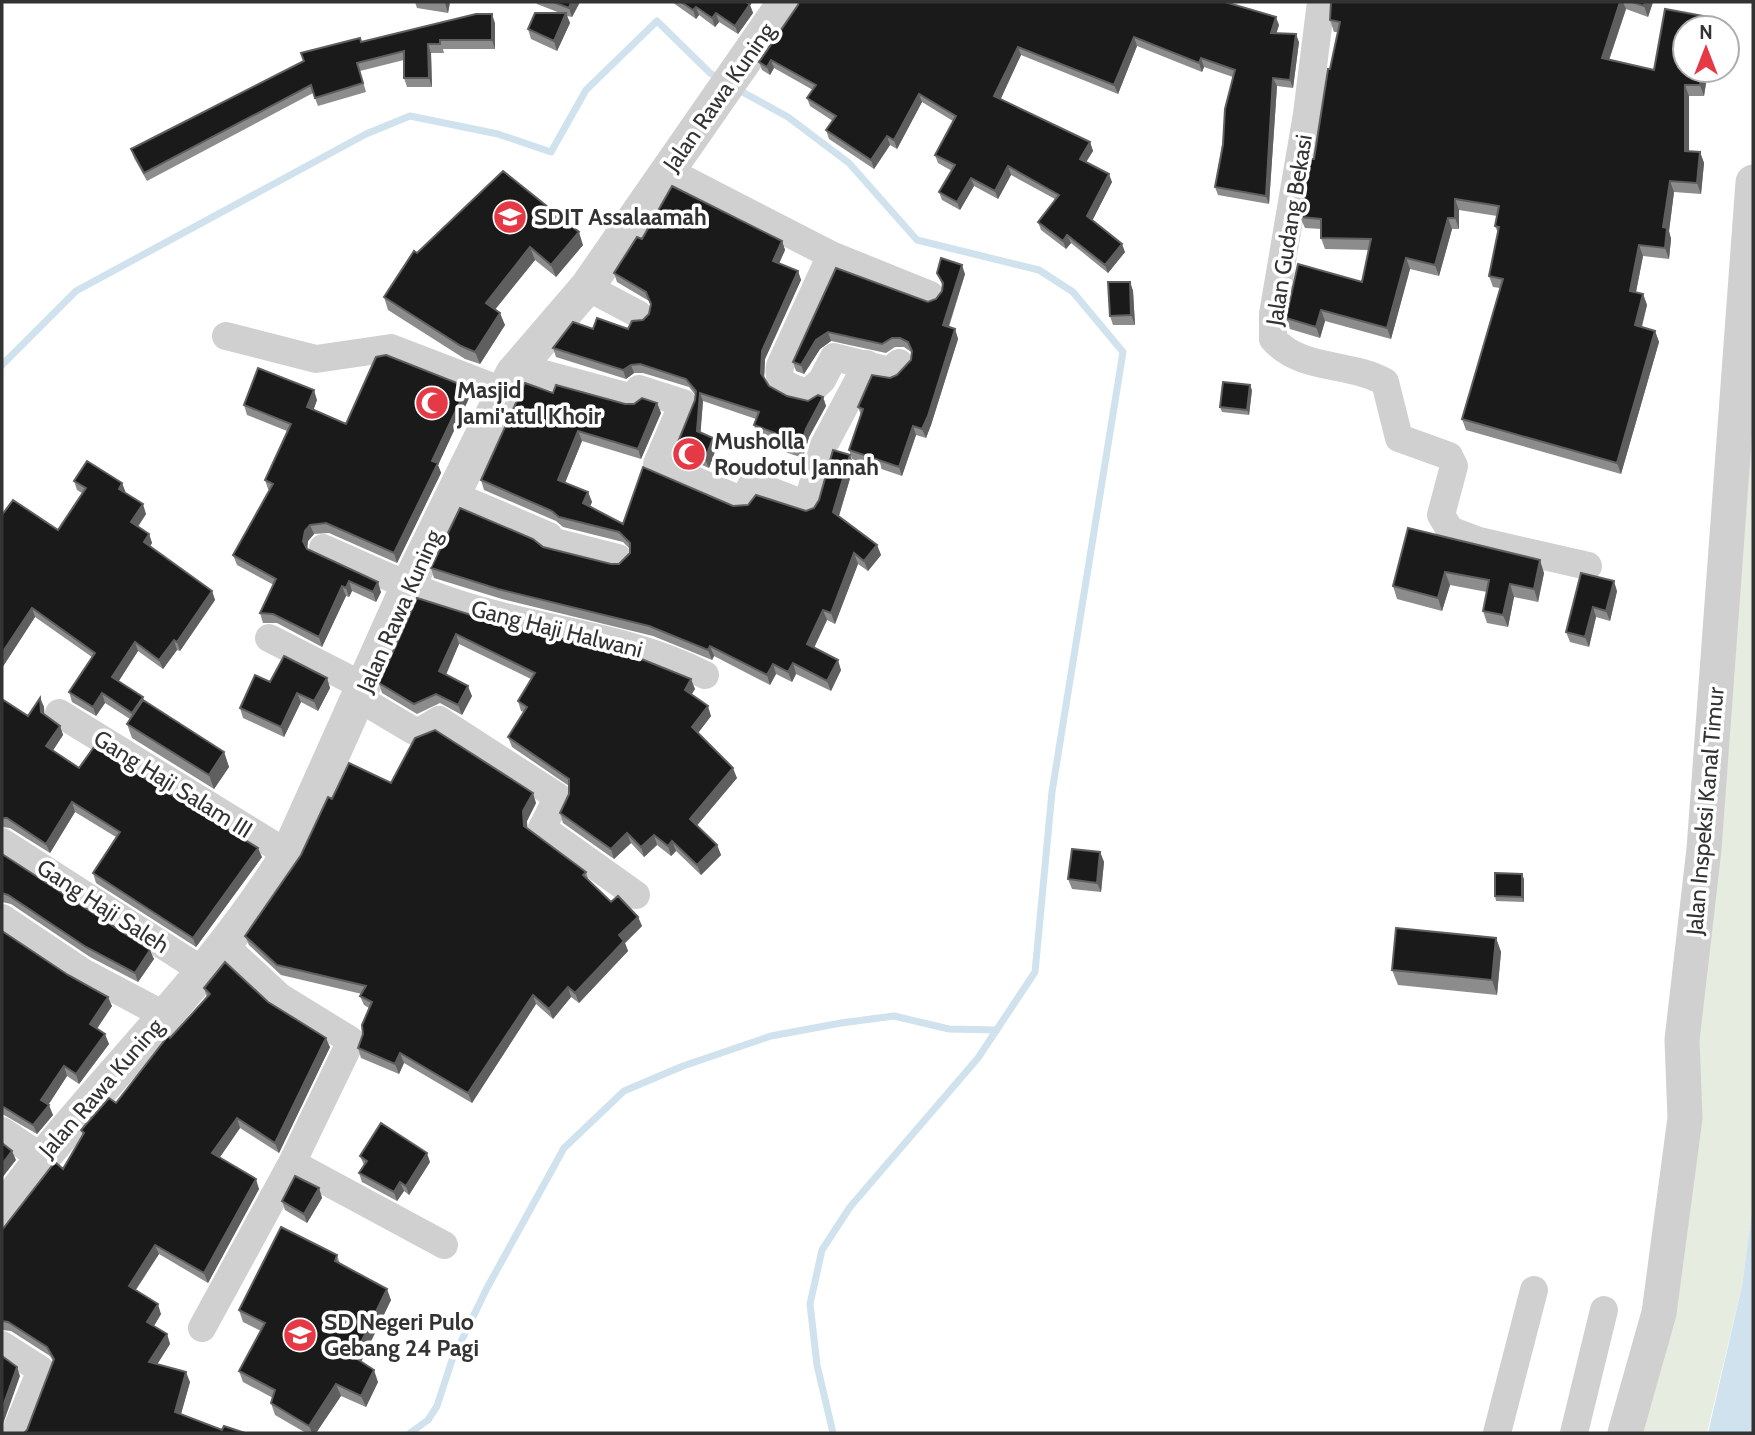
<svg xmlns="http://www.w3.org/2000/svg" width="1755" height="1435" font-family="Cabin,sans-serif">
<rect width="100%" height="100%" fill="#fff"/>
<path fill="#e6ecdf" d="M1753,182V1204L1742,1286L1707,1433H1624L1667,1260Z"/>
<path fill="#cfe2ee" d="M1753,1204V1433H1708L1742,1286Z"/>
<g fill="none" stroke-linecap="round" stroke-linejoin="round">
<path stroke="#cfe2ee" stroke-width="7" d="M737,89L788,117L849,163L917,240L1039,270L1073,292L1123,352L1052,792L1035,972L978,1058L850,1207L822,1250L810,1304L817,1365L833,1433
M2,365L76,291L366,134L410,116L498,134L551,152L586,90L657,21L710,73L721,79
M410,1433L428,1420L437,1406L452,1360L487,1288L564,1148L624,1091L683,1066L771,1036L841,1023L894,1016L949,1029L997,1030"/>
<path stroke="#d0d0d0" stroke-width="28" d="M1321,2L1307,114L1273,314V339C1301,371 1350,362 1385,382L1399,438L1449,456L1454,466L1441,515L1450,530L1479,541L1588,566
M668,171L831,255L930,295
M831,255L780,366C776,385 793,388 808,393L822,380L834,357L890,371L899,363
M587,287L638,314
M226,336L316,359L391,348L503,391
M518,367L633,398L639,389L683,403L657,464L743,501L752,484L807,505L824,445L867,364
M453,495L549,536L551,541L618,558
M323,548C371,569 418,592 468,607C547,631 631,637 705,675
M269,638L365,687
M360,699L414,731H421L439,720L558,797L542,828L636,895
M59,713L288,854
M2,842L203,971
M2,918L81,971L164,1015
M2,1131L41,1157
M292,1163L444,1245
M202,1328L292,1163L350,1043V1040L280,997L225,946
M2,1345L41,1370L15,1433
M1497,1433L1534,1290
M1574,1433L1604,1310"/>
<path stroke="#d0d0d0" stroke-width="35" d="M2,1211C92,1087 208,984 288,854L408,586L513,373L587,287L785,2
M1625,1433L1659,1313L1685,1118L1682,1040L1704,849L1753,182"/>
</g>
<path fill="#8c8c8c" d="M415,2H450L448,13L417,8Z
M536,2H580L572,17L567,16L570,23L557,51L531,39L528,29L560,13L537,4Z
M672,2H752L750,5L753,13L738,34L719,22L715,27L699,15L696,19Z
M1331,2H1653L1648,17L1626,9L1609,60L1654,70L1665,9L1709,17L1713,28H1685V70H1708L1704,96H1689V151L1700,152L1704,163L1701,194L1674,192L1669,231L1671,239L1669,259L1643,256L1636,292L1643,294L1647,305L1642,327L1655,331L1659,342L1621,474L1466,430L1462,419L1500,288L1493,287L1489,276L1498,233L1495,226L1497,216L1459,210V229H1452L1439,276L1410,269L1391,339L1325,321L1320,338L1290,329L1286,318L1298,264L1362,282L1369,250L1325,249L1321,238V229L1305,228L1300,217L1310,159H1314L1328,69H1330L1338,32H1334L1330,20Z
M1228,3L1279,25L1276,33L1299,42L1293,88L1277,86L1269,204L1218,195L1215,187L1233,77L1204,67L1202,72L1137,46L1118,94L1021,55L1000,99L1090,142L1093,151L1086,162L1112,182L1092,221L1125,252L1108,273L1071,243L1066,249L1041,230L1038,222L1055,199L1011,175L998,199L974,186L960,210L942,200L939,192L952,171L938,163L935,155L953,121L922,102L897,149L890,145L874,169L829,139L826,130L833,121L810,106L807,98L813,90L774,68L770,75L762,70L759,62L798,5Z
M495,23V49H443L444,53H431L432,87H407L404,78V60L360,71L366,92L318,106L313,93L147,181L134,158L131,149L362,42Z
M642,239L782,241L785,250L779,264L798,271L801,280L765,359L764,378L769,386L787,396L808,401L823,397L826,406L809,437L803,458L776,449L773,440L757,434L754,425L756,419L703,401L700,433L713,438L717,446L709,468L679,455L676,447L695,400L696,396L689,387L643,373H634L626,379L556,357L553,348L593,329H628L643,320L649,314L651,305L649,301L617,282L614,273Z
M583,245L556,277L535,260L495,309L505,325L480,364L465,359L388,310L384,297L417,253Z
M836,268L928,302L936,299L942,291L943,287L937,273L965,274L949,327L955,329L958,339L931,425L926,438L916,435L902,476L852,459L849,450L861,415L858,407L890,378L897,375L911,360V352L904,347H895L886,353L831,341L820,349L804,374L796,371L793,362Z
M1130,282L1133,291L1135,325H1113L1110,316Z
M467,387L470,396L438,465L441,473L397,563L329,533L314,534L308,541L307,549L381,592L376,602L352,591L349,597L346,596L322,647L277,623H263L260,613L274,585L237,565L233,555L269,490L268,489L265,480L287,431L247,415L244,405L317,400L313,410L346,424Z
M1252,390L1249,415L1222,412L1220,407Z
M553,393L625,404L657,403L661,413L641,459L582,441L565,483L588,492L592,502L590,506L623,524L733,506L806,511L814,508L854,465L839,516L877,545L881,555L868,571L858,564L835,624L827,620L814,648L841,670L831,691L796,674L792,682L776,674L770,685L714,656L712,660L653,636L502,599L434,578L431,568L543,547L611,564H619L630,553V549L623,542L563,527L556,521L484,490L481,480Z
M74,481L126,493L146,514L138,527L149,534L152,543L150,546L212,591L215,600L180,651L177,650L163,669L138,651L118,682L143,697L144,700L224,752L229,767L214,789L132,738L127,724L130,719L105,703L96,716L72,702L69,692L92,657L35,617L2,668V515L58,530L82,493L77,490Z
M1408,528L1544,573L1538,602L1514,597L1508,627L1487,623L1483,611L1487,592L1450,585L1442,611L1397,599L1393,586Z
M1581,573L1617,591L1610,621L1596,617L1589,647L1570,642L1566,632Z
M417,598L695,689L691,694L711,716L698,733L737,778L697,825L717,845L721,855L701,875L676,851L671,856L657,845L644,857L631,843L614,859L563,823L560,813L569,794V786L512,747L508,737L524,712L521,711L518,701L531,679L459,644L446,675L472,696L462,715L440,703L417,714L382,693L379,683Z
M327,678L330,688L318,711L301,702L284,737L243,718L240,708L270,682Z
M40,698L44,707V714L60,726L63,735L53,750L79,768L262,857L196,947L96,883L93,873L116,837L75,812L50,853L10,828L2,827V699L28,716Z
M391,783L536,803L527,821V829L586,872L589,882L611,902L638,917L642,926L625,943L628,951L579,1003L571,997L553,1019L536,1004L472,1103L404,1063L399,1074L361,1058L358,1048L363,1034L369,1008L364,1005L360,996L362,994L281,975L249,945L245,936L301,855L332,799Z
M1100,852L1104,862L1101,892L1072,889L1068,879Z
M2,854L154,959L138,982L90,957L11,904L2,902Z
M1524,879V902L1496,901L1495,896Z
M2,931L112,1006L97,1029L109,1044L79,1084L67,1076L48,1105L53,1115L37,1134L4,1115H2Z
M1496,938L1501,952L1497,995L1398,985L1392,970Z
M204,988L268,1002L330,1047L279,1153L240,1128L219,1158L259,1189L208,1283L159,1254L136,1290L161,1314L154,1326L167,1334L170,1344L157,1364L190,1382L181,1414L222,1430H27L53,1361L50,1356L11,1331L2,1330V1230L63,1169L83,1135L81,1130L116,1103L170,1038L207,998Z
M360,1156L430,1162L409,1195L404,1191L397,1201L362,1182L359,1173L364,1165Z
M319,1188L322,1198L307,1223L285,1210L282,1201Z
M337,1255L340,1264L391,1300L361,1362L378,1382L366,1407L341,1396L316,1433H306L275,1415L271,1403L273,1398L243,1382L239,1371L261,1331L243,1322L239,1310Z"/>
<path fill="#5f5f5f" d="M445,2H450L448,13L445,3Z
M571,2H580L572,17L569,8Z
M745,2H752L750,5L753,13L738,34L735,26Z
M1620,2H1623L1626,9L1606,69L1602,58Z
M1645,2H1653L1648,17L1644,6Z
M696,7L699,15L696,19L693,10Z
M566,13L570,23L557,51L554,41Z
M716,13L719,22L715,27L712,18Z
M492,14L495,23V49L492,40Z
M1276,17L1279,25L1274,41L1271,33Z
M1709,17L1713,28H1708Z
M1296,34L1299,42L1293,88L1290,80Z
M1134,37L1137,46L1118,94L1114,85Z
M428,44L431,53L432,87L429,78Z
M1018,47L1021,55L998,105L994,96Z
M1201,58L1204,67L1202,72L1199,63Z
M771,60L774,68L770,75L767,67Z
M1702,70H1708L1704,96L1700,85Z
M1273,78L1277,86L1269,204L1266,196Z
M1685,85L1689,96V162L1685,151Z
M919,94L922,102L897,149L894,140Z
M887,136L890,145L874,169L871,160Z
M1090,142L1093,151L1083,167L1080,159Z
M1700,152L1704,163L1701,194L1697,183Z
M1008,166L1011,175L998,199L995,191Z
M1109,174L1112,182L1090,225L1087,216Z
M971,178L974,186L960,210L957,202Z
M1670,181L1674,192L1669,231L1671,239L1669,259L1665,248L1663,227Z
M1455,199L1459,210V229L1455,218Z
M1448,218L1452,229L1439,276L1435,265Z
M579,232L583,245L556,277L551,265Z
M1067,235L1071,243L1066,249L1063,241Z
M782,241L785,250L776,270L773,261Z
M1122,244L1125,252L1108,273L1105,265Z
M1639,245L1643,256L1634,302L1630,291Z
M530,247L535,260L490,316L486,303Z
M1406,258L1410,269L1391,339L1387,328Z
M962,265L965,274L946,334L943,325Z
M798,271L801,280L765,359L764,381L761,373L762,351Z
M1130,282L1133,291L1135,325L1131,315Z
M1643,294L1647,305L1639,336L1635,325Z
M1321,310L1325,321L1320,338L1316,327Z
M500,313L505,325L480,364L475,352Z
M955,329L958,339L931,425L926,438L922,429Z
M1655,331L1659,342L1621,474L1617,463Z
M828,332L831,341L820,349L804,374L801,365L816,340Z
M631,365L634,373L626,379L623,370Z
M1250,385L1252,390L1249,415L1247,410Z
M467,387L470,396L438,465L441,473L397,563L394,553L432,461Z
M314,390L317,400L311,417L307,407Z
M700,393L703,401L700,440L697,431Z
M823,397L826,406L809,437L803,458L800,449L806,429Z
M657,403L661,413L641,459L638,449Z
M913,426L916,435L902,476L899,467Z
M578,431L582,441L562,490L558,480Z
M713,438L717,446L709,468L705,459Z
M850,455L854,465L837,522L833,512Z
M122,483L126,493L119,489Z
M588,492L592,502L587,513L583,503Z
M143,504L146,514L134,532L131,522Z
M310,525L314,534L308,541L307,550L303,541L305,531Z
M149,534L152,543L147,551L144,542Z
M877,545L881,555L868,571L864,561Z
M854,553L858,564L835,624L831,613Z
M1540,560L1544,573L1538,602L1534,589Z
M1445,572L1450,585L1442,611L1438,598Z
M349,581L352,591L349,597L346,588Z
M1614,581L1617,591L1610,621L1606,611Z
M378,582L381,592L376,602L373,592Z
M1510,584L1514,597L1508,627L1503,615Z
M342,586L346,596L322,647L319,637Z
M212,591L215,600L180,651L177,642Z
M1593,607L1596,617L1589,647L1585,637Z
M32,608L35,617L2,668V653Z
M823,610L827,620L811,654L807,644Z
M456,634L459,644L443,681L439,671Z
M174,640L177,650L163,669L159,660Z
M135,642L138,651L115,687L112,677Z
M710,646L714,656L712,660L708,650Z
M838,660L841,670L831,691L827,681Z
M793,663L796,674L792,682L788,672Z
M773,664L776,674L770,685L767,675Z
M327,678L330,688L318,711L314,701Z
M691,679L695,689L689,699L685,690Z
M468,686L472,696L462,715L458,705Z
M102,693L105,703L96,716L93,707Z
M297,693L301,702L284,737L281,727Z
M40,698L44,707L45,721L41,712Z
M708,706L711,716L695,737L692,727Z
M60,726L63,735L50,755L46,746Z
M224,752L229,767L214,789L209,775Z
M733,768L737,778L694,829L690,819Z
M533,793L536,803L527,821L528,836L524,826L523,811Z
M72,802L75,812L50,853L46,844Z
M627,833L631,843L614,859L611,849Z
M654,835L657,845L644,857L641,847Z
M672,841L676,851L671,856L668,846Z
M717,845L721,855L701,875L697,865Z
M258,848L262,857L196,947L193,938Z
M1100,852L1104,862L1101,892L1097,883Z
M1522,874L1524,879V902L1522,897Z
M638,917L642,926L625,943L628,951L579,1003L575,993L619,935Z
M1496,938L1501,952L1497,995L1492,980Z
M150,950L154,959L138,982L135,973Z
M568,987L571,997L553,1019L549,1009Z
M533,995L536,1004L472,1103L468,1093Z
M108,997L112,1006L93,1034L90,1024Z
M105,1034L109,1044L79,1084L76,1074Z
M326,1038L330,1047L279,1153L275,1143Z
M400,1053L404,1063L399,1074L395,1064Z
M64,1066L67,1076L45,1110L41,1100Z
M49,1105L53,1115L37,1134L33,1125Z
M237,1118L240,1128L216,1163L212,1153Z
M12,1151L16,1160L2,1178V1164Z
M427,1153L430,1162L409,1195L406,1186Z
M256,1179L259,1189L208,1283L204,1273Z
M400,1182L404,1191L397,1201L394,1192Z
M319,1188L322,1198L307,1223L304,1214Z
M155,1245L159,1254L132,1295L129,1286Z
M387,1289L391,1300L358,1368L354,1357Z
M158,1304L161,1314L150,1332L147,1322Z
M167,1334L170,1344L153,1371L149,1362Z
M17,1367L20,1376L2,1427V1409Z
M374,1370L378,1382L366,1407L361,1396Z
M186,1372L190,1382L179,1421L175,1412Z
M336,1384L341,1396L316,1433H312L309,1426Z"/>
<path fill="#1a1a1a" stroke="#5f5f5f" stroke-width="2" d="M553,2H571L569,8Z
M681,2H746L750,4L735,26L716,13L712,18L696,7L693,10Z
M799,2H1225L1276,17L1271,33L1296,34L1290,80L1273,78L1266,196L1215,187L1223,145L1225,109L1235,70L1201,58L1199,63L1134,37L1114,85L1018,47L994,96L1090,142L1080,159L1109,174L1087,216L1122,244L1105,265L1067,235L1063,241L1038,222L1059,195L1008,166L995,191L971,178L957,202L939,192L955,165L935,155L956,116L919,94L894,140L887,136L871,160L826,130L836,116L807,98L816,85L771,60L767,67L759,62L798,5Z
M1331,2H1620L1602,58L1654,70L1665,9L1709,17L1708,28H1685V70H1702L1700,85H1685V151L1700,152L1697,183L1670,181L1663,227L1667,228L1665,248L1639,245L1630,291L1643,294L1635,325L1655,331L1617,463L1462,419L1503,279L1489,276L1499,227L1495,226L1499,206L1455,199V218H1448L1435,265L1406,258L1387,328L1321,310L1316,327L1286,318L1298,264L1362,282L1371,239L1321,238V219L1300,217L1310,159H1314L1328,69H1330L1340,22L1330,20Z
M1632,2H1645L1644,6Z
M535,13H566L554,41L528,29Z
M476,14H492V40H440V44H428L429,78H404V51L357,63L363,83L315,98L311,85L144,173L131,149L304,61L301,53L360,38L361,42Z
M503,171L579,232L551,265L530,247L486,303L500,313L475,352L461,346L384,297L414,251L417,253Z
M672,186L782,241L773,261L798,271L762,351L761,373L769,386L787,396L808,401L818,395L823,397L806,429L800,449L772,440L775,433L754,425L759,412L700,393L697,431L713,438L705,459L676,447L695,400L696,391L686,379L640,364L631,365L623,370L553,348L573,322L593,329L597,318L628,329L632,321L643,320L649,314L651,304L646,292L614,273L637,237L642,239Z
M941,258L962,265L943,325L955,329L928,416L922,429L913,426L899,467L849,450L863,409L858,407L872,375L890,378L897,375L911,360L912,351L908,342L900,338H892L882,344L828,332L816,340L801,365L793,362L836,268L928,302L936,299L942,291L943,283L937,273Z
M1108,282H1130L1131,315L1110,316Z
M386,355L467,387L432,461L438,463L394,553L326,523L310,525L305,531L303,541L307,549L378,582L373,592L349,581L346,588L342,586L319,637L273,614L260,613L276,579L233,555L273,484L265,480L291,424L244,405L258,368L314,390L307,407L346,424L376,357Z
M1223,382L1250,385L1247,410L1220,407Z
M525,383L553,393L556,385L625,404H634L642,398L657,403L638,449L578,431L558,480L588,492L583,503L623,524L643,467L733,506L748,505L756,495L806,511L814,508L819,500L833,450L850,455L833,512L877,545L864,561L854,553L831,613L823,610L807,644L838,660L827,681L793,663L788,672L773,664L767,675L710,646L708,650L649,626L498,589L431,568L460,508L533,539L543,547L611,564H619L630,553V543L619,532L559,517L552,511L481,480Z
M87,461L122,483L119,489L143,504L131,522L149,534L144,542L212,591L177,642L174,640L159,660L135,642L112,677L143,697L132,713L102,693L93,707L69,692L95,653L32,608L2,653V515L13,500L58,530L86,488L74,481Z
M1408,528L1540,560L1534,589L1510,584L1503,615L1483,611L1489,580L1445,572L1438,598L1393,586Z
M1581,573L1614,581L1606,611L1593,607L1585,637L1566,632Z
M417,598L490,621L639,658L691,679L685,690L708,706L692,727L733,768L690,819L717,845L697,865L672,841L668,846L654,835L641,847L627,833L611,849L560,813L569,794V779L508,737L527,707L518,701L535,673L456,634L439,671L468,686L458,705L436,694L414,704L379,683Z
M284,656L327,678L314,701L297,693L281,727L240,708L255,675L270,682Z
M40,698L41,712L60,726L46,746L79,768L94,747L258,848L193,938L93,873L120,832L72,802L46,844L7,818H2V699L28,716Z
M143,700L224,752L209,775L127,724Z
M435,730L533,793L523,811L524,826L586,872L583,875L611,902L618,896L638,917L619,935L624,941L575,993L568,987L549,1009L533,995L468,1093L400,1053L395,1064L358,1048L363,1034L362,1025L372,1002L360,996L366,986L277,965L245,936L301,855L328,797L332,799L349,763L391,783L415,738Z
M1072,849L1100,852L1097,883L1068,879Z
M2,854L150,950L135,973L86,947L8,895L2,893Z
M1495,873L1522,874V897L1495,896Z
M1396,928L1496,938L1492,980L1392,970Z
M2,931L68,975L108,997L90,1024L105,1034L76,1074L64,1066L41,1100L49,1105L33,1125L2,1106Z
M225,962L268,1002L326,1038L275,1143L237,1118L212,1153L256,1179L204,1273L155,1245L129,1286L158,1304L147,1322L167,1334L149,1362L186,1372L175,1412L222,1430L224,1426L245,1433H24L27,1430L54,1359L47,1347L8,1322L2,1321V1230L55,1162L63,1169L84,1133L81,1130L109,1098L116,1103L168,1036L170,1038L210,994L204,988Z
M381,1123L427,1153L406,1186L400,1182L394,1192L359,1173L367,1161L360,1156Z
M2,1143L12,1151L2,1164Z
M295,1176L319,1188L304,1214L282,1201Z
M281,1227L337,1255L335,1261L387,1289L354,1357L374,1370L361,1396L336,1384L309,1426L271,1403L275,1390L239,1371L265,1323L239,1310Z
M2,1356L17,1367L2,1409Z"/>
<defs>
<g id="school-disc" transform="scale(1.75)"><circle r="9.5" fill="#e63946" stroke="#fff"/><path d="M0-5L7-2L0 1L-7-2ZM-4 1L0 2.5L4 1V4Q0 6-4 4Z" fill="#fff"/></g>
<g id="mosque-disc" transform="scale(1.75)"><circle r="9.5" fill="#e63946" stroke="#fff"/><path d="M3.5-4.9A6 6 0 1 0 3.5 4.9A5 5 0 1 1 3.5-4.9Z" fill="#fff"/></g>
</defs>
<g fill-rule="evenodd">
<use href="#school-disc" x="510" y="217"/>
<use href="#mosque-disc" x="432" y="403"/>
<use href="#mosque-disc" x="689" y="454"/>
<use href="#school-disc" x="300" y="1335"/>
</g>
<g text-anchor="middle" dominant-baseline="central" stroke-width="7" stroke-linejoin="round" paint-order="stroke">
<g font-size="23" fill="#333" stroke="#fff">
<text transform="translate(719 97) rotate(-55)">Jalan Rawa Kuning</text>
<text transform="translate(1289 230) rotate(-81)">Jalan Gudang Bekasi</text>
<text transform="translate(399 611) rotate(-66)">Jalan Rawa Kuning</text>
<text transform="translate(557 629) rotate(14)">Gang Haji Halwani</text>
<text transform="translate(173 784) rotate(32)">Gang Haji Salam III</text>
<text transform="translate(1705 811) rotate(-85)">Jalan Inspeksi Kanal Timur</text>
<text transform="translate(103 906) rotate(33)">Gang Haji Saleh</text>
<text transform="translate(101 1088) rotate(-49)">Jalan Rawa Kuning</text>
</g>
<g font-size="23" font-weight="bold" fill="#333" stroke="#fff" text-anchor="start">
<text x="534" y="217">SDIT Assalaamah</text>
<text x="457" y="390">Masjid<tspan x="457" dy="26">Jami'atul Khoir</tspan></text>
<text x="714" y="441">Musholla<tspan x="714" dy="26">Roudotul Jannah</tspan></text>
<text x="324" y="1322">SD Negeri Pulo<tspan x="324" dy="26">Gebang 24 Pagi</tspan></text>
</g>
</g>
<rect width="1755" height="1435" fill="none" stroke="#333333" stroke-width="7"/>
<g transform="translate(1706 49)"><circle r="33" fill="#ffffff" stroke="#adadad" stroke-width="2"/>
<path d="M0-5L12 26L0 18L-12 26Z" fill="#e63946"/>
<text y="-10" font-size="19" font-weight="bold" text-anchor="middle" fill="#333333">N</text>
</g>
</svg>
